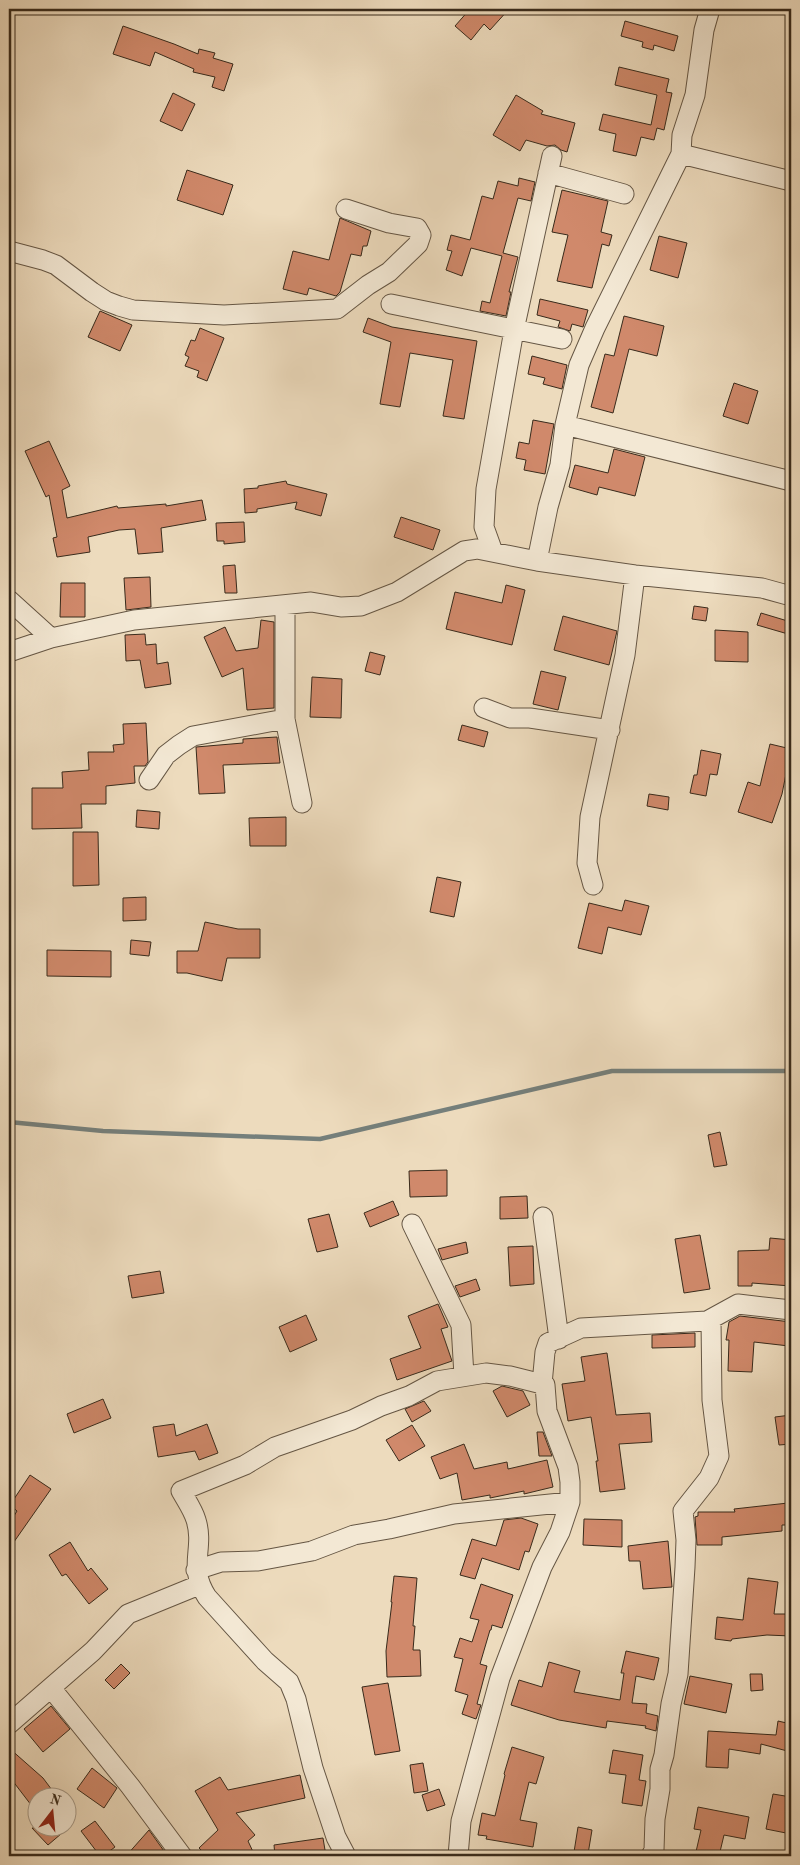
<svg xmlns="http://www.w3.org/2000/svg" width="800" height="1865" font-family="'Old Standard TT',serif">
<rect width="100%" height="100%" fill="#eddbbd"/>
<filter id="stains"><feTurbulence type="fractalNoise" baseFrequency=".004" numOctaves="4"/><feColorMatrix values="0 0 0 0 .2 0 0 0 0 .09 0 0 0 0 .02 0 0 0 .5 -.17"/></filter>
<radialGradient id="worn" r=".72"><stop offset=".6" stop-color="#630" stop-opacity="0"/><stop offset="1" stop-color="#630" stop-opacity=".3"/></radialGradient>
<g fill="none" stroke-linecap="round" stroke-linejoin="round">
<path stroke="#757f7b" stroke-width="4.5" d="M9,1122L103,1131L320,1139L612,1071H791"/>
</g>
<path fill="#d0896b" stroke="#382a1b" d="M470,9H509L490,30L484,24L471,40L455,26Z
M625,21L678,36L674,51L654,45L653,50L642,47L643,42L621,36Z
M123,26L174,44L198,54L199,49L215,53L213,58L233,64L224,91L212,87L215,77L193,72L194,69L155,52L150,66L113,54Z
M619,67L669,79L666,92L672,93L664,130L657,128L654,140L641,137L636,156L613,151L616,134L599,130L603,114L651,125L657,95L615,85Z
M173,93L195,104L182,131L160,121Z
M516,95L543,111L541,114L575,123L567,152L561,150L555,145L547,146L526,140L520,151L493,135Z
M187,170L233,185L223,215L177,200Z
M519,178L535,182L531,201L518,198L503,253L518,257L509,292H511L506,316L480,311L482,301L490,303L502,256L471,248L462,276L446,270L452,251L447,250L451,235L470,240L482,196L493,199L498,181L518,186Z
M562,190L608,201L601,232L612,235L609,246L602,244L592,288L557,281L568,235L552,232Z
M340,218L371,231L367,246H363L361,256L351,254L340,292L336,296L309,288L307,295L283,289L293,251L329,260Z
M659,236L687,243L678,278L650,270Z
M540,299L588,310L583,327L572,324L570,331L558,327L560,321L537,315Z
M100,311L132,325L120,351L88,337Z
M624,316L664,326L657,356L629,349L613,413L591,407L605,354L614,356Z
M368,318L392,327L477,341L464,419L443,416L453,360L410,353L400,407L380,404L391,342L363,332Z
M200,328L224,338L207,381L197,377L199,371L185,366L189,357L185,355L191,340L195,341Z
M532,356L567,365L562,389L543,384L545,378L528,374Z
M734,383L758,391L748,424L723,416Z
M533,420L554,424L545,474L524,470L526,460L516,458L519,442L529,444Z
M49,441L70,486L62,490L67,518L117,506L118,508L166,504V506L202,500L206,520L161,528L163,552L138,554L135,529L119,530L88,537L90,552L57,557L53,538L57,537L49,495L46,497L25,451Z
M614,449L645,457L635,496L599,487L597,495L569,487L575,465L608,473Z
M286,481L287,484L327,494L321,516L295,509L297,502L257,509V512L245,513L244,489L258,488V486Z
M401,517L440,530L433,550L394,537Z
M244,522L245,542L224,544V541H217L216,523Z
M235,565L237,593H225L223,566Z
M150,577L151,607L126,610L124,578Z
M61,583H85V617H60Z
M506,585L525,590L512,645L446,629L455,592L502,603Z
M694,606L708,608L706,621L692,619Z
M761,613L791,622L788,634L757,625Z
M563,616L617,631L609,665L554,650Z
M261,620L274,622V708L247,710L243,668L222,677L204,637L225,627L236,651L258,648Z
M715,630L748,632V662L715,661Z
M145,634L146,645L156,644L157,664L168,662L171,684L145,688L140,660L126,661L125,635Z
M370,652L385,656L380,675L365,671Z
M541,671L566,677L558,710L533,704Z
M312,677L342,679L341,718L310,717Z
M146,723L148,762L145,766H134L135,783L106,786V804H81L82,828L32,829V788H63L62,772L89,770L88,752H114L113,745L124,744L123,724Z
M462,725L488,732L484,747L458,740Z
M277,737L280,763L223,765L225,793L199,794L196,747L243,743V739Z
M770,744L791,749L782,794L772,823L738,812L748,782L760,786Z
M701,750L721,754L717,775L710,774L706,796L690,793L694,775H697Z
M649,794L669,797L668,810L647,806Z
M137,810L160,812L159,829L136,827Z
M286,817V846H250L249,818Z
M73,832H98L99,885L73,886Z
M437,877L461,882L454,917L430,912Z
M146,897V920L123,921V898Z
M625,900L649,906L641,935L608,927L602,954L578,948L589,903L622,911Z
M205,922L238,929H260V958H227L222,981L187,973H177V951H198Z
M131,940L151,942L149,956L130,954Z
M47,950L111,951V977L47,976Z
M720,1132L727,1165L714,1167L708,1135Z
M447,1170V1196L410,1197L409,1171Z
M527,1196L528,1218L500,1219V1197Z
M393,1201L399,1215L370,1227L364,1213Z
M329,1214L338,1247L317,1252L308,1219Z
M700,1235L710,1289L684,1293L675,1239Z
M770,1238L791,1240V1286L752,1283V1286H738V1251L769,1250Z
M466,1242L468,1253L442,1260L438,1249Z
M533,1246L534,1284L510,1286L508,1247Z
M160,1271L164,1293L132,1298L128,1276Z
M476,1279L480,1290L460,1297L455,1286Z
M438,1304L448,1327L441,1329L452,1361L397,1380L390,1359L421,1348L408,1316Z
M306,1315L317,1340L290,1352L279,1327Z
M740,1316L791,1322L789,1346L754,1342L752,1372L728,1371L729,1340H726L729,1322Z
M695,1333V1347L652,1348V1335Z
M607,1353L616,1415L650,1413L652,1442L619,1444L625,1489L600,1492L596,1461H598L591,1417L568,1421L562,1384L585,1381L581,1357Z
M502,1386L523,1391L530,1405L507,1417L493,1391Z
M103,1399L111,1418L74,1433L67,1414Z
M424,1401L431,1411L412,1422L405,1409Z
M791,1415V1444L779,1445L775,1417Z
M174,1424L176,1436L207,1424L218,1453L199,1460L195,1451L158,1457L153,1427Z
M412,1425L425,1446L399,1461L386,1440Z
M537,1432H543L552,1456H539Z
M464,1444L474,1469L507,1462L508,1469L547,1460L553,1487L524,1494V1491L490,1498V1495L462,1500L457,1473L440,1479L431,1457Z
M30,1475L51,1489L9,1549V1524L17,1511L10,1505Z
M788,1503L791,1525H782V1531L722,1537V1545H697L695,1517L698,1516V1512H735L734,1509Z
M521,1518L538,1524L529,1552L525,1551L519,1570L482,1558L475,1579L460,1575L472,1539L496,1546L504,1520Z
M584,1519L622,1520V1547L583,1545Z
M668,1541L672,1587L643,1589L640,1561H629L628,1546Z
M70,1542L88,1571L91,1568L108,1589L89,1604L66,1574L62,1576L49,1555Z
M394,1576L417,1578L413,1626H415L413,1650H420L421,1676L387,1677L386,1651L392,1602H391Z
M748,1578L778,1582L774,1614H791V1636L767,1635L732,1639L731,1641L715,1639L717,1617L743,1620Z
M481,1584L513,1595L502,1628L492,1625L491,1630H490L480,1664L487,1666L477,1704L481,1705L476,1719L462,1714L468,1695L455,1691L463,1659L454,1657L460,1638L472,1642L479,1620L470,1618Z
M626,1651L659,1658L654,1680L636,1676L632,1703L647,1704L646,1713L658,1716L656,1731L645,1728L646,1726L607,1721L606,1728L559,1720L511,1705L519,1680L542,1687L549,1662L580,1671L574,1692L620,1700L624,1673H621Z
M121,1664L130,1673L114,1689L105,1680Z
M750,1674H762L763,1690L751,1691Z
M690,1676L732,1684L726,1713L684,1704Z
M388,1683L400,1751L375,1755L362,1687Z
M51,1706L70,1729L43,1752L24,1729Z
M778,1721L791,1724V1752L761,1744L760,1754L729,1749L728,1768L706,1767L708,1731L776,1735Z
M512,1747L544,1757L536,1784L529,1782L520,1820L537,1823L533,1847L486,1839L487,1836L478,1835L482,1813L495,1816L505,1775L504,1774Z
M9,1748L43,1778L58,1798H38V1814L12,1780H9Z
M613,1750L643,1755L639,1780L646,1781L642,1806L622,1803L626,1775L609,1773Z
M423,1763L428,1791L414,1793L410,1765Z
M92,1768L117,1788L104,1808L77,1789Z
M300,1775L305,1798L236,1813L255,1835L248,1841L255,1856H207L199,1848L218,1830L195,1791L220,1777L228,1790Z
M439,1789L445,1805L427,1811L422,1795Z
M773,1794L791,1797V1834L766,1829Z
M698,1807L749,1817L745,1839L724,1835L719,1856H695L701,1830L694,1829Z
M95,1821L115,1847L103,1856H100L81,1831Z
M578,1827L592,1830L588,1854L574,1852Z
M32,1828H68L48,1845Z
M149,1830L164,1851L160,1856H126Z
M323,1838L326,1856H275L274,1845Z"/>
<g fill="none" stroke-linecap="round" stroke-linejoin="round">
<g stroke="#655644" stroke-width="21">
<path id="minor" d="M681,154L791,181
M548,173L624,194
M9,251L43,260L56,265L92,292L106,301L119,306L133,310L224,315L337,309L368,285L389,272L418,244L421,235L417,228L389,223L346,209
M391,304L562,339
M565,425L791,481
M493,552L484,527L486,489L514,330L552,156
M537,561L548,507L560,465L565,425L579,365L595,328L681,154L682,135L695,95L704,30L710,9
M9,600L51,638
M285,605V719L302,803
M9,652L51,638L134,620L311,602L341,607L361,606L397,592L464,551L477,549L537,561L635,575L762,588L791,596
M484,708L510,718H530L610,730
M149,780L166,755L179,745L193,736L285,719
M593,885L587,863L590,817L625,655L635,575
M543,1217L559,1339
M412,1224L461,1325L464,1376
M196,1570L221,1562L258,1561L312,1551L354,1535L389,1529L454,1514L570,1502
M51,1688L130,1786L182,1856
M9,1724L93,1651L128,1614L199,1585
M346,1856L336,1837L313,1768L296,1699L289,1682L265,1661L207,1597C187,1567 205,1549 196,1520C193,1510 186,1500 181,1491L245,1465L275,1447L352,1420L381,1406L409,1396L437,1381L486,1373L510,1376L542,1384
M458,1856L461,1821L500,1678L542,1567L560,1532L570,1502V1482L568,1467L547,1411L545,1385L542,1384L545,1352L548,1343L581,1328L707,1321L738,1304L791,1310
M651,1856L654,1850L655,1819L660,1789V1769L664,1755L671,1704L678,1674L685,1567L686,1540L683,1511L709,1478L719,1456L712,1400L711,1320L707,1321"/>
</g>
<use href="#minor" stroke="#f3e8d4" stroke-width="19"/>
</g>
<rect width="800" height="1865" fill="none" stroke="#eddbbd" stroke-width="30"/>
<rect x="10" y="10" width="780" height="1845" fill="none" stroke="#382a1b" stroke-width="2.5"/>
<rect x="15" y="15" width="770" height="1835" fill="none" stroke="#382a1b"/>
<g transform="translate(52 1812) rotate(16)"><circle r="24" fill="#f3e8d4" stroke="#a89c8a"/>
<path d="M0-4L9 19L0 12L-9 19Z" fill="#8f2418"/>
<text y="-8" font-size="14" font-weight="bold" text-anchor="middle" fill="#382a1b">N</text>
</g>
<rect width="100%" height="100%" filter="url(#stains)"/>
<rect width="100%" height="100%" fill="url(#worn)"/>
</svg>
